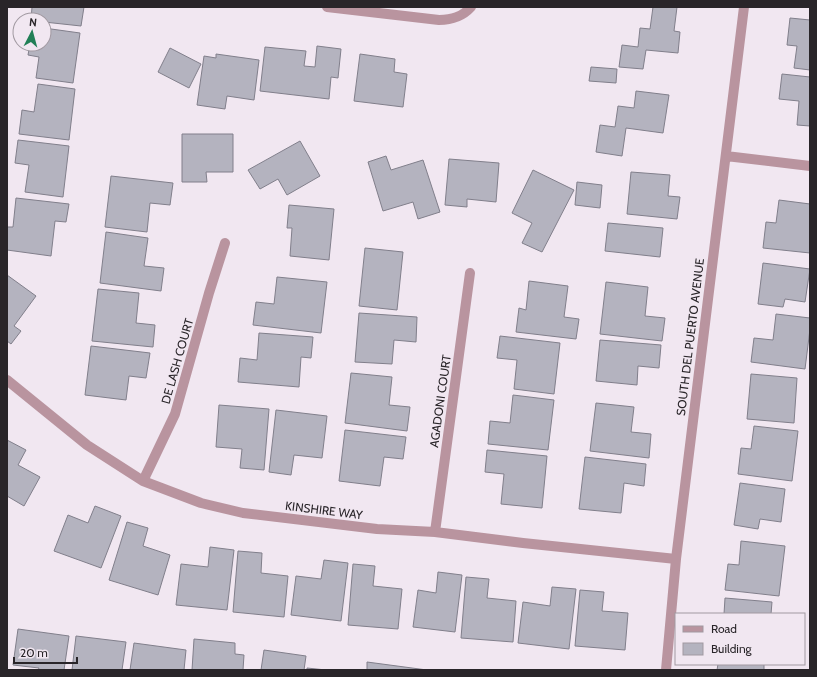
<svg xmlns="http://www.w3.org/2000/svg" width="817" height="677" font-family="Cabin,sans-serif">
<rect width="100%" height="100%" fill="#f1e7f1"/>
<path fill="#b4b3bf" stroke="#817f8b" d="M32,7H84L81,26L44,22V20H31Z
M653,7H677L674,31L680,32L678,53L646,50L643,69L619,67L622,45L638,47L640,28L650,29Z
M790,18L810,20V70L794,68L797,46L787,45Z
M44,28L80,33L73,83L36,78L39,57L28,55L30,44H44Z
M317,46L341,49L338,78L331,77L329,99L260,91L265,47L306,51L304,66L315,67Z
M170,48L201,64L189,88L158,72Z
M216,54L259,60L254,100L227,96L225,109L197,105L204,56L216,58Z
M360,54L395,59L394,72L407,74L403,107L354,101Z
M591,67L617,69L616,83L589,81Z
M782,74L810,77V126L797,125L799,101L779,99Z
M38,84L75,89L69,140L19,134L22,110L34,112Z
M636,91L669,95L663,133L626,128L622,156L596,152L600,125L615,127L618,106L634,108Z
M182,134H233V172H206L207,182H182Z
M18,140L69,146L63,197L25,192L29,165L15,163Z
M300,141L320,176L287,195L278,179L260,189L248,170Z
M386,156L391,170L423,160L440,212L418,219L413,202L383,211L368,162Z
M449,159L499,163L496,202L467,199V207L445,205Z
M533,170L574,190L542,252L522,243L532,223L512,213Z
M631,172L670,175L668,196L680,197L677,219L627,214Z
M111,176L173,183L170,205L150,203L147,232L105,227Z
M577,182L602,185L600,208L575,205Z
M16,198L69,204L66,222L55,221L51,256L7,250V227H13Z
M779,200L810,204V253L763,248L766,222L776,223Z
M289,205L334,209L329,260L290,256L292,228H287Z
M608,223L663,228L660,257L605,251Z
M106,232L148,238L144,266L164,268L161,291L100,283Z
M365,248L403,252L397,310L359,306Z
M763,263L810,269L805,302L785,299L783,307L758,304Z
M7,275L36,296L14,326L21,331L11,344L7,341Z
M277,277L327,282L321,333L253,325L256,302L274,304Z
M529,281L568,286L564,317L579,319L576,339L516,332L519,308L526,310Z
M606,282L648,287L645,316L665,318L662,341L600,334Z
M98,289L139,293L136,323L155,325L153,347L92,341Z
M359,313L417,317L416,342L394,340L392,364L355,362Z
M776,314L810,318V329L805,369L751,362L754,338L773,340Z
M259,333L313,337L311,358L301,357L299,387L238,382L240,358L257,360Z
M500,336L560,343L554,394L514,389L517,360L497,358Z
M600,340L661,345L659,368L638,366L637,385L596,381Z
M91,346L150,353L146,378L129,376L126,400L85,395Z
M351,373L392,377L389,405L410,407L407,431L345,423Z
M751,374L797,378L794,423L747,419Z
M513,395L554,400L548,450L488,444L490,421L510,423Z
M596,403L634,407L631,432L651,434L649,458L590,451Z
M219,405L269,409L264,470L240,468L242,449L216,447Z
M276,410L327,416L322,458L294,455L291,475L269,472Z
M754,426L798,431L792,481L738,474L741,448L751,449Z
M345,430L406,437L403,459L384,457L380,486L339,481Z
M7,440L26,450L18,465L40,477L24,506L7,496Z
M487,450L547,456L542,508L501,504L504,474L485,472Z
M585,457L646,464L644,486L624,483L621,513L579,509Z
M740,483L785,489L781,522L760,519L758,529L734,525Z
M95,506L121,516L101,568L54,551L68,515L88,523Z
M127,522L148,528L143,546L170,555L158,595L109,580Z
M741,541L785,546L779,596L725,590L728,564L739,565Z
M210,547L234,550L227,610L176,605L181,564L208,567Z
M238,551L262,553L261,573L288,576L284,617L233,612Z
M324,560L348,563L341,621L291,615L296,576L321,579Z
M353,564L375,566L373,586L402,589L398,629L348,625Z
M438,572L462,575L455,632L413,627L418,590L436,593Z
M466,577L489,579L487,598L516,601L513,642L461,638Z
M552,587L576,589L569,649L518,643L523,602L550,606Z
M580,590L604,592L602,611L628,613L625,650L575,646Z
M725,598L772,602L771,614H724Z
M18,629L69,636L64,670H38L39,668L13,665Z
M76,636L126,642L122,670H72Z
M194,639L235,643V654L244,655L243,670H192Z
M134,643L186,650L184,670H130Z
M264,650L306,656L304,670H261Z
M367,662L427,670H367Z
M718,664H764V670H717Z
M307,668L326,670H307Z"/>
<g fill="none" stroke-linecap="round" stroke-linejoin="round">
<path stroke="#b9949f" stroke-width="10" d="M327,7L439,20C452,20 462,17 471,7
M726,156L810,166
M7,380L87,445L143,481L201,503L243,513L377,529L435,532L523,543L676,559
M143,481L175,414L209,293L225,243
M435,532L470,273
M666,670L676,559L744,7"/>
</g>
<g text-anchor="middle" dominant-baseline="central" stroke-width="4" stroke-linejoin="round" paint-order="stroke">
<g font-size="12" fill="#292529" stroke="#f1e7f1">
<text transform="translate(690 337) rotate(-83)">SOUTH DEL PUERTO AVENUE</text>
<text transform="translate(177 361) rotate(-74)">DE LASH COURT</text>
<text transform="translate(440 401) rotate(-82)">AGADONI COURT</text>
<text transform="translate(324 510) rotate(7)">KINSHIRE WAY</text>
</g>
</g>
<rect width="817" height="677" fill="none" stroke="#292529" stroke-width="16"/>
<rect x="675" y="613" width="130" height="52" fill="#f1e7f1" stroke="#a199a1"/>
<rect x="683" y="626" width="20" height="6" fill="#b9949f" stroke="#a199a1"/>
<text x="711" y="633" font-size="12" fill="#292529">Road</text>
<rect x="683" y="643" width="20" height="12" fill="#b4b3bf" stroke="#a199a1"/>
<text x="711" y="653" font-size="12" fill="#292529">Building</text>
<g transform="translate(32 32) rotate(6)"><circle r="19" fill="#f1e7f1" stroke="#a199a1"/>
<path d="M0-3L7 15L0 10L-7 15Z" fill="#217f56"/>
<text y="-6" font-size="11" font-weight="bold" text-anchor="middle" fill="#292529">N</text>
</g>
<path d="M14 657v6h63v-6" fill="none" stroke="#292529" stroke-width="2"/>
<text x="20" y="657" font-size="12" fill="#292529" stroke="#f1e7f1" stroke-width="3" paint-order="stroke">20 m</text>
</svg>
